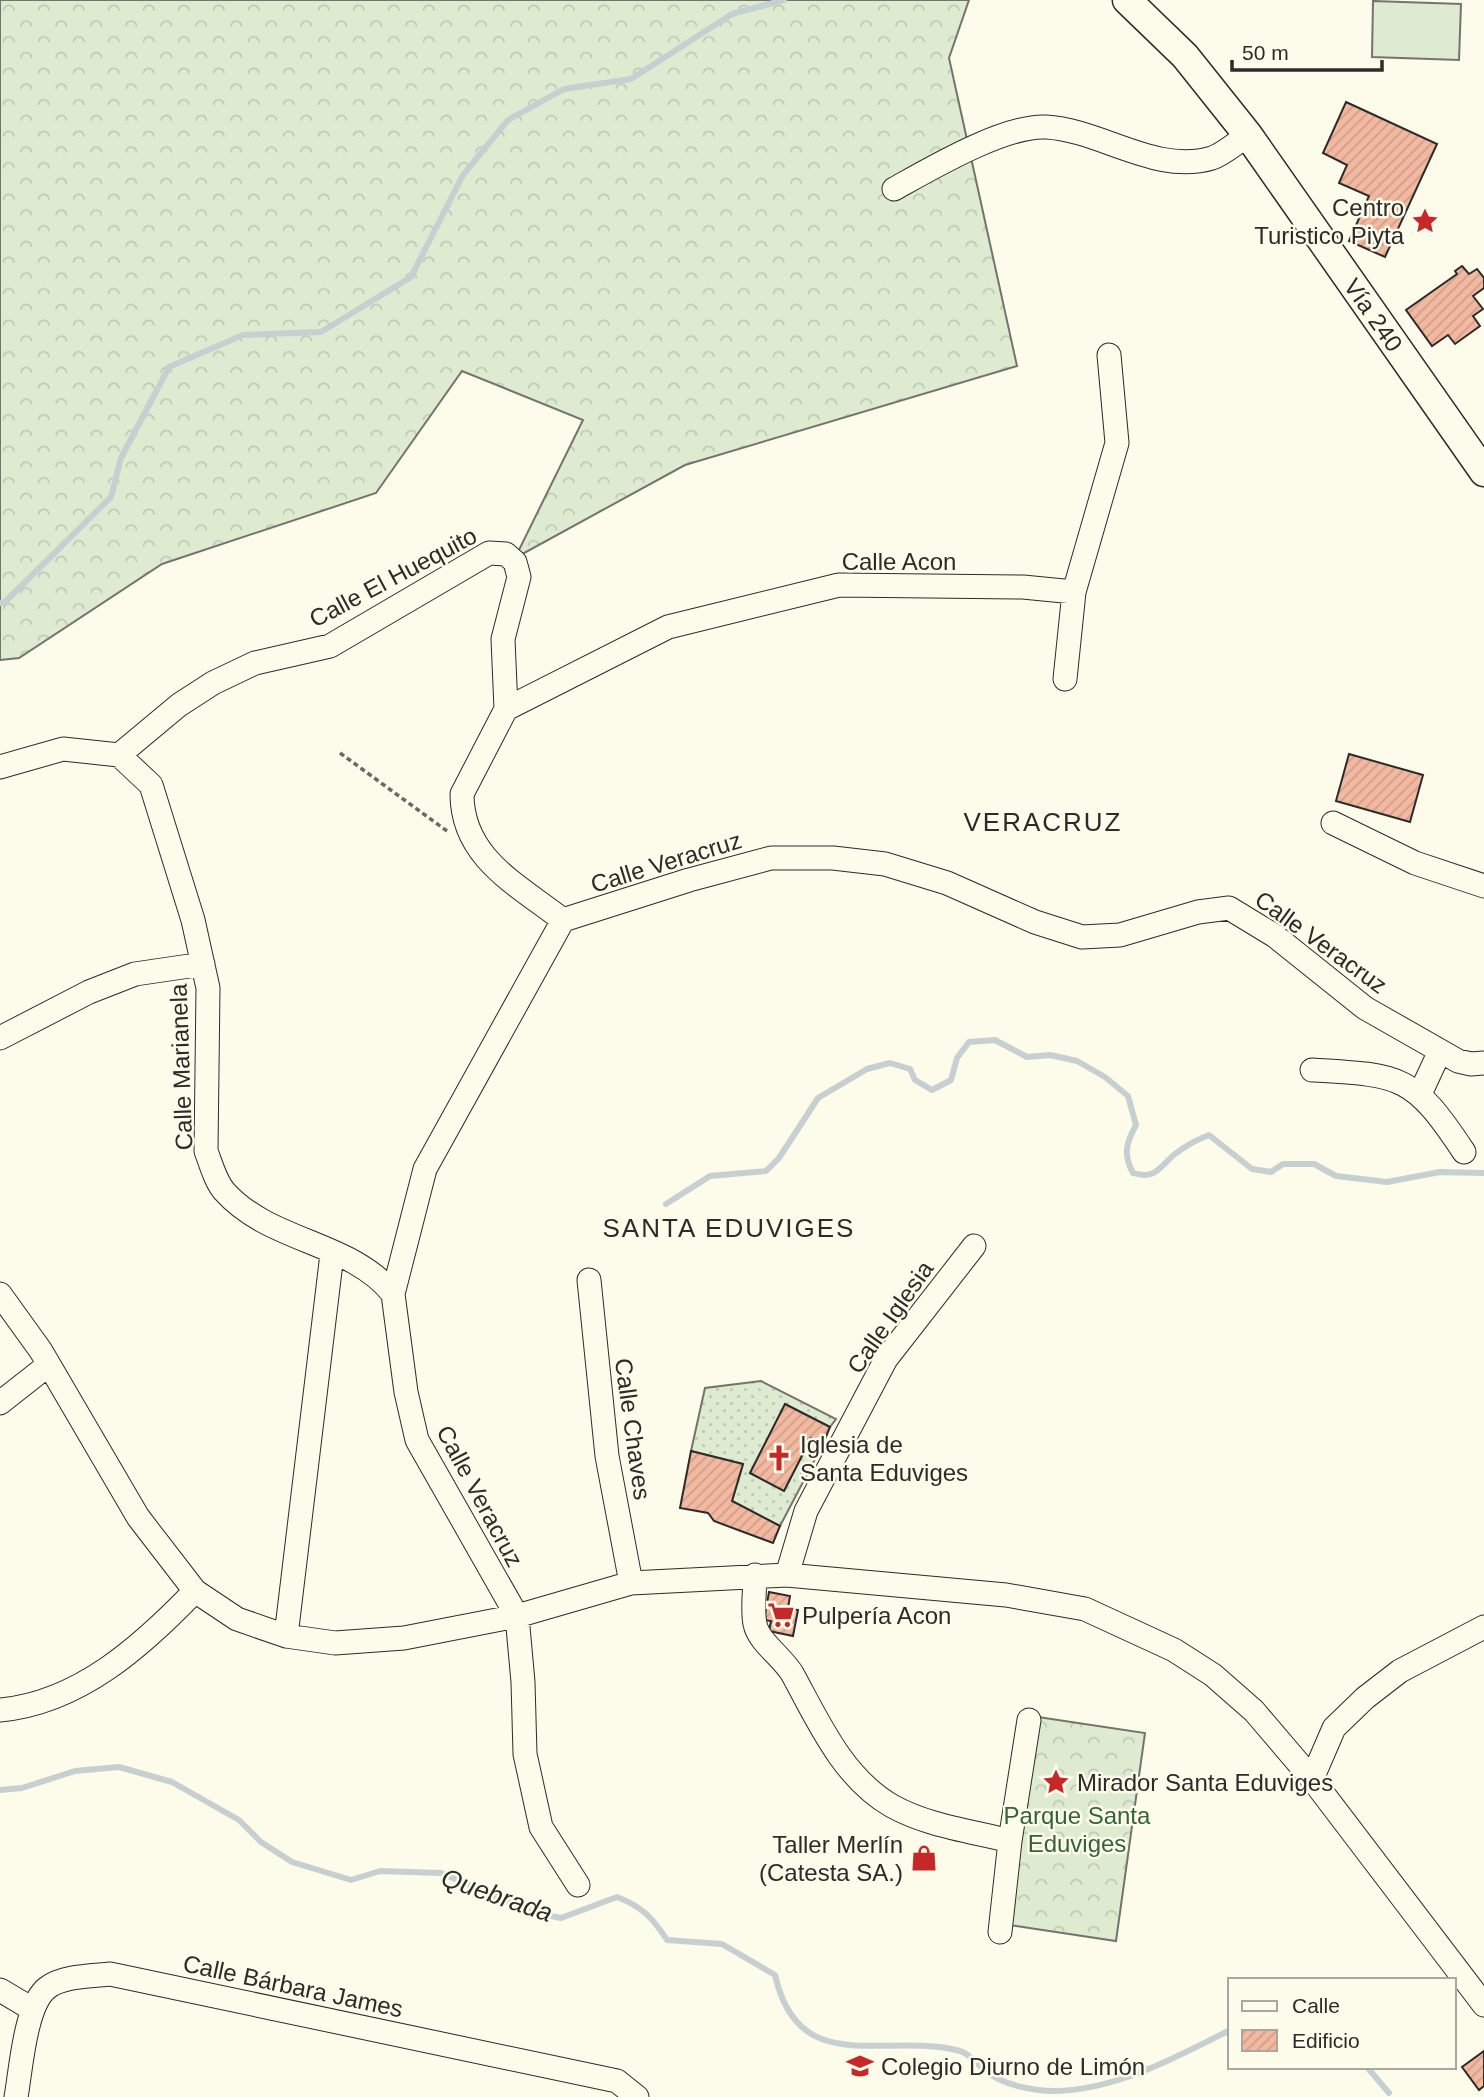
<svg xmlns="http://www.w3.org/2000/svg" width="1484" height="2097" font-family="Arial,sans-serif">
<defs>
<pattern id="forest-crowns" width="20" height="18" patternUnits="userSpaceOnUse" patternTransform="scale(1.75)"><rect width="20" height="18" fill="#deebd1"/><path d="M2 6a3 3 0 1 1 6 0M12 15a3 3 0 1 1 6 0" fill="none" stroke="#bfcab4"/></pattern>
<pattern id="garden-dots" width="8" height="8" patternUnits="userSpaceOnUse" patternTransform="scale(1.75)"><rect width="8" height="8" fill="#deebd1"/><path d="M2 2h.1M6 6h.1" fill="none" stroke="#bfcab4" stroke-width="1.8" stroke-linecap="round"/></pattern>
<pattern id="building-hatch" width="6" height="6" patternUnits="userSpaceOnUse" patternTransform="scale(1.75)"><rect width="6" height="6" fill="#f2b8a0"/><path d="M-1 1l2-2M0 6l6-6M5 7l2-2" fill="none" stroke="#d09e8a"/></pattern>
</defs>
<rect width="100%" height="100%" fill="#fdfbea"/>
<path fill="url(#forest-crowns)" stroke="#74746e" stroke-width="2" d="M0,0H969L949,58L1017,366L685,465L515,558L583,420L462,371L376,493L162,564L19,658L0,660Z
M1038,1717L1145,1733L1116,1941L1009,1925Z"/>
<path fill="url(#garden-dots)" stroke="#74746e" stroke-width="2" d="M761,1381L836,1419L830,1427L785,1404L750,1473L784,1491L811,1438L823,1444L780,1526L732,1501L743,1464L691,1451L705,1388Z"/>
<path fill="#deebd1" stroke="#74746e" stroke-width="2" d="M1373,1L1461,4L1459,60L1372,57Z"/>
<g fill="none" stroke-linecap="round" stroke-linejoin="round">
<path stroke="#c7d0d0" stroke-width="6" d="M0,603L5,602L111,497L121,458L169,367L243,335L321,332L411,277L463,175L508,120L564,89L631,79L732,14L784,0
M666,1204L710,1176L766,1171L779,1158L818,1098L867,1069L890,1063L910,1069L915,1080L932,1090L951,1080L957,1058L969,1042L995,1040L1027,1057L1050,1055L1077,1061L1105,1077L1128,1096L1136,1125C1126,1143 1123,1155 1133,1173C1156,1180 1159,1167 1175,1154C1185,1146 1196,1140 1209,1135L1252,1169L1271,1172L1283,1164H1314L1336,1176L1387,1182L1440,1172L1484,1173
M0,1790L22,1788L75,1771L119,1767L172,1782L239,1820L261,1842L292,1862L351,1880L380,1871L441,1873L532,1912L561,1918L617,1897C641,1906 653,1918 667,1940L722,1944L775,1975C799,2080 884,2031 960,2051C969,2053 977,2064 984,2070C1002,2085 1033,2091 1055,2091C1116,2090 1177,2057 1230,2030
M1367,2067L1389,2093"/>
</g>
<path fill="url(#building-hatch)" stroke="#2b2b2b" stroke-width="2" d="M1346,102L1437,144L1385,257L1349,241L1369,196L1339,183L1347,165L1323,153Z
M1462,266L1469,274L1477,269L1484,278V288L1473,296L1483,309L1473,316L1480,326L1455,344L1448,335L1432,346L1406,310L1457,274L1455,271Z
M1349,754L1423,775L1410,822L1336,801Z
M785,1404L830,1427L823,1444L811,1438L784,1491L750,1473Z
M691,1451L743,1464L732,1501L780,1526L773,1543L714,1521L708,1513L680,1508Z
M769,1592L790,1596L788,1608L798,1610L793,1636L769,1631L771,1621L764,1620Z
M1484,2051V2086L1479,2090L1462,2067Z"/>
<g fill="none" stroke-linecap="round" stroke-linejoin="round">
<g stroke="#2b2b2b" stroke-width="25">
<path id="minor" d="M894,189C930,169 1004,125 1046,127C1101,130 1156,175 1212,158C1224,154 1237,142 1248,135
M1065,679L1074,592
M506,709L668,627L839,585L1023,587L1074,592L1117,443L1109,355
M119,755L179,705L213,683L255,663L330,646L489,553L506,554L515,562L519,577L503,639L506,709L462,794C462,858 518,885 563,920
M0,767L63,749L119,755L151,785L193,920L208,988L206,1151C211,1164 215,1180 224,1191C270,1243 351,1241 393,1294
M1333,823L1415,863L1484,886
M0,1038L89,992L135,974L203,964
M1312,1070C1402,1075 1413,1075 1464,1152
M1420,1094L1440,1051
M589,1280L607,1456L631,1583
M0,1294L41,1351L138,1517L195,1591L237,1619L286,1636L335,1643L404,1638L517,1616L631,1583L787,1575L1006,1595L1085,1609L1174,1650L1213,1675L1254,1711L1312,1779L1484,2005
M0,1403L47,1366
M755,1575C755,1590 752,1609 755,1624C759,1643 783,1657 793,1675C818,1721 843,1778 892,1806C928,1826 971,1831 1010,1841L1029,1720
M787,1575L806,1511L886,1359L974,1246
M286,1636L332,1254
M0,1710C79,1703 142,1646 195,1591
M1312,1779L1334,1728L1365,1698L1400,1671L1484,1627
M578,1885L541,1827L525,1754L523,1682L517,1616L417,1440L406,1392L393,1294L425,1169L563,920L689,880L771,858H833L885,864L947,883L1035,922L1082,937L1120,935L1198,912L1229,908L1275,936L1365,1008L1458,1061L1471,1064L1484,1063
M1000,1932L1010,1841
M0,1990L32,2009
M16,2097C21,2070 25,2005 47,1988C62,1976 91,1976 110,1974L617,2081L637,2097"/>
</g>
<g stroke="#2b2b2b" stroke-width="31">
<g id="major">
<path id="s1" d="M1127,0L1185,56L1248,135L1484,472"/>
</g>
</g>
<path stroke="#6a6964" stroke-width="3.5" stroke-dasharray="5 3.5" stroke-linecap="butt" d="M340,753L447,831"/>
<use href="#minor" stroke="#fdfbea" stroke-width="23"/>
<use href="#major" stroke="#fdfbea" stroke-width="28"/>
</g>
<defs>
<g id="sight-bare" transform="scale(2.1)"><path d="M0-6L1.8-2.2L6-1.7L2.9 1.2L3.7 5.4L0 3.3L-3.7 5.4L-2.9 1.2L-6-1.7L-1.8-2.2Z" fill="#c62828" stroke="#fdfbea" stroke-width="2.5" paint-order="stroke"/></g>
<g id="church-bare" transform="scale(2.1)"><path d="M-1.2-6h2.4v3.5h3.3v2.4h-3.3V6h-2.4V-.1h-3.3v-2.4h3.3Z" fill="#c62828" stroke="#fdfbea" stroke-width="2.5" paint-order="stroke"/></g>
<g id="supermarket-bare" transform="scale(2.1)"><path d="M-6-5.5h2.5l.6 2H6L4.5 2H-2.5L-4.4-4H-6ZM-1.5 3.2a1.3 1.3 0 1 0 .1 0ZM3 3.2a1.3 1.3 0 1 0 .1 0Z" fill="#c62828" stroke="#fdfbea" stroke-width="2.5" paint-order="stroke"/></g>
<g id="shop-bare" transform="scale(2.1)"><path d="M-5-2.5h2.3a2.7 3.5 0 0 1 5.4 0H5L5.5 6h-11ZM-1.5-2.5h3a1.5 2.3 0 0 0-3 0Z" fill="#c62828" stroke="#fdfbea" stroke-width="2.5" paint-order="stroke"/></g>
<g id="school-bare" transform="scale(2.1)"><path d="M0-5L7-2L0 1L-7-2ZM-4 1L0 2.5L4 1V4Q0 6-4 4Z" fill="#c62828" stroke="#fdfbea" stroke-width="2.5" paint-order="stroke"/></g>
</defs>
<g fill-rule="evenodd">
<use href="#sight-bare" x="1425" y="221"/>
<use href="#church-bare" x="779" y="1458"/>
<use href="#supermarket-bare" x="781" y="1615"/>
<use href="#sight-bare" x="1056" y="1782"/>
<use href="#shop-bare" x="924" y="1858"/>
<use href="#school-bare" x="860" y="2066"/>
</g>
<g text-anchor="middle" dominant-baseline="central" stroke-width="5" stroke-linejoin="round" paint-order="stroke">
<g font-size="24" fill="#2b2b2b" stroke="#fdfbea" text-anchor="start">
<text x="1404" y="207" text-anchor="end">Centro<tspan x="1404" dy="28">Turistico Piyta</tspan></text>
<text x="800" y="1444">Iglesia de<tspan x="800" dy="28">Santa Eduviges</tspan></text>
<text x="802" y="1615">Pulpería Acon</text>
<text x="1077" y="1782">Mirador Santa Eduviges</text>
<text x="903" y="1844" text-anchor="end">Taller Merlín<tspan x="903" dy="28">(Catesta SA.)</tspan></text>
<text x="881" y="2066">Colegio Diurno de Limón</text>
</g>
<g font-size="24" fill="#2b2b2b" stroke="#fdfbea">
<text stroke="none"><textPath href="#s1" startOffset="401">Vía 240</textPath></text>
<text x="899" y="561">Calle Acon</text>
<text transform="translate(393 577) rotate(-28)">Calle El Huequito</text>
<text transform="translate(666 862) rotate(-17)">Calle Veracruz</text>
<text transform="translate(1321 942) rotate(36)">Calle Veracruz</text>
<text transform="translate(181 1067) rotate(-92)">Calle Marianela</text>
<text transform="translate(890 1317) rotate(-55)">Calle Iglesia</text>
<text transform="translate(633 1429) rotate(82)">Calle Chaves</text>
<text transform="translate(480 1496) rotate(62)">Calle Veracruz</text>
<text transform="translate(293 1986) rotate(12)">Calle Bárbara James</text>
</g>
<g font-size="24" fill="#34623c" stroke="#fdfbea">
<text x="1077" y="1815">Parque Santa<tspan x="1077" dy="28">Eduviges</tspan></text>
</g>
<g font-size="26" letter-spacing="2" fill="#2b2b2b" stroke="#fdfbea">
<text x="1043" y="822">VERACRUZ</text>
<text x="729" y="1228">SANTA EDUVIGES</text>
</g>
<g font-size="26" font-style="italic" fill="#2b2b2b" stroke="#fdfbea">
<text transform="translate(497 1895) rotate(19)">Quebrada</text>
</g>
</g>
<rect x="1228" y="1978" width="228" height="91" fill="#fdfbea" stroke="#a9a89e" stroke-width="2"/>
<rect x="1242" y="2001" width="35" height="10" fill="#fdfbea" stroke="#a9a89e" stroke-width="2"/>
<text x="1292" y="2013" font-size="21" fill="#2b2b2b">Calle</text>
<rect x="1242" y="2030" width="35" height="21" fill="url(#building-hatch)" stroke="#a9a89e" stroke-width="2"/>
<text x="1292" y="2048" font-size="21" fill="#2b2b2b">Edificio</text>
<path d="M1232 60v10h150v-10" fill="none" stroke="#2b2b2b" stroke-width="3.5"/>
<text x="1242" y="60" font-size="21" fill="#2b2b2b" stroke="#fdfbea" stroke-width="5" paint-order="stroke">50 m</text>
</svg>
